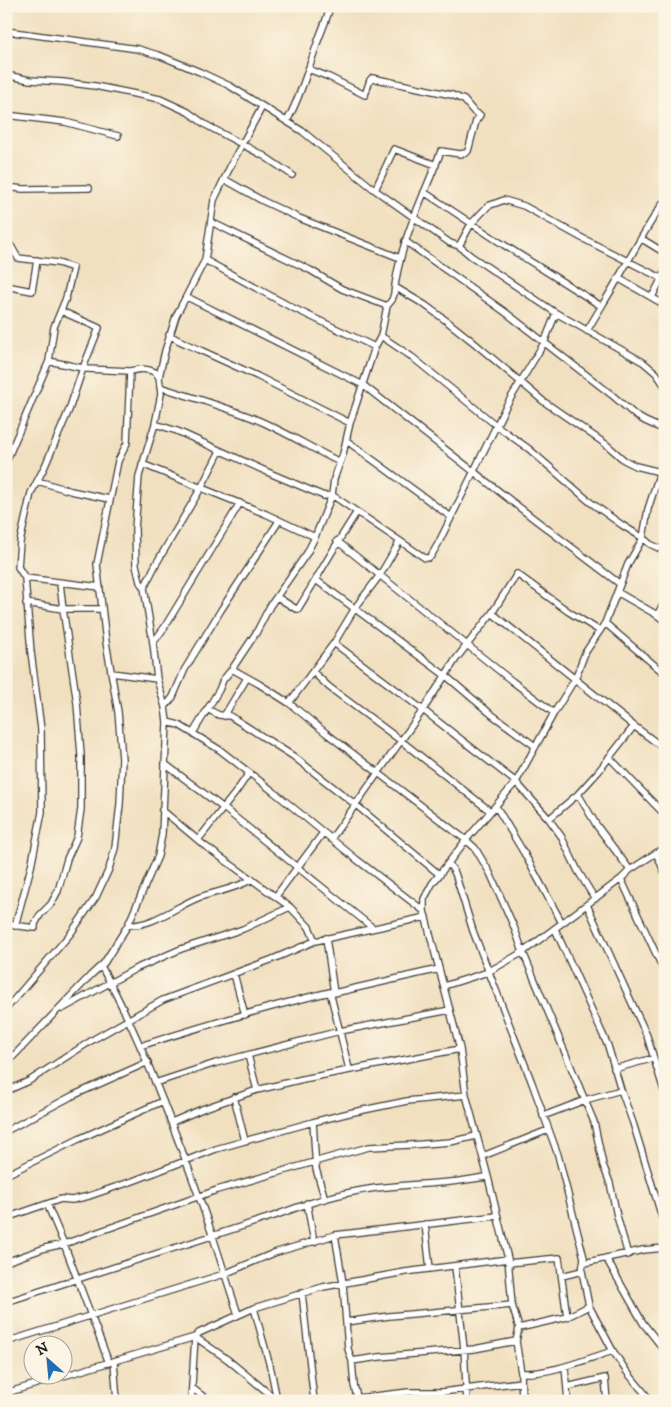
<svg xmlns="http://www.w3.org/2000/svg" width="671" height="1407" font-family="'IM FELL DW Pica',serif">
<rect width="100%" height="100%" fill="#fcf5e5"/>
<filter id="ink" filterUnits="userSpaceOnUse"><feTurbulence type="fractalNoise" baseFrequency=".02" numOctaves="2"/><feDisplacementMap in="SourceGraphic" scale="10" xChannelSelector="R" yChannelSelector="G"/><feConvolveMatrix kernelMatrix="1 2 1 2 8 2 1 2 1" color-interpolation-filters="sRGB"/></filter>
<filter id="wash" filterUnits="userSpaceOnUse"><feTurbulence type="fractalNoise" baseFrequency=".0096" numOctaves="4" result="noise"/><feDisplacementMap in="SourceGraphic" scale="20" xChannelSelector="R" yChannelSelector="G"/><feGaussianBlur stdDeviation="1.12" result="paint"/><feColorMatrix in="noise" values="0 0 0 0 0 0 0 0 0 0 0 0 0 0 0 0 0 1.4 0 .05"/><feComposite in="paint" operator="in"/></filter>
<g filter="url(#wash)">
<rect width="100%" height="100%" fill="#f1e0c0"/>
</g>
<g filter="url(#ink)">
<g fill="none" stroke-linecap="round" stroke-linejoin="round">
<g stroke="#3c3935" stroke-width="8">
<path id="minor" d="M6,31L138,49L161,56L200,72L230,86L302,131L375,190L450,243L459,246L471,256L556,313L643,362L656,373L665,386
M6,75L30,80L63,82L95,86L160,99L188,112L206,125L264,156L292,175
M6,115L65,122L118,136
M287,121C300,98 307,72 316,47C320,33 327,21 330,6
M224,179L263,201L299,218L400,258
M6,187L23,189L89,188
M375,190L394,149L436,165
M424,192L501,243L601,306
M211,222L310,270L342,289L387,306
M642,239L665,253
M405,241L505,312L612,395L635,415L645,421L665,430
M6,246H11L18,258L58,263L73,268L66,298L54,327L49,361L6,462
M459,246L471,224L488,206L504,200L524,206L582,238L665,280
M205,260L291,307L375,347
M618,278L665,305
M6,286L32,291L37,260
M395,287L425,305L448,322L472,341L543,401L607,445L624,460L636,466L660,472
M187,297L363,385L533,518L620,584
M652,297L665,272
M587,331C597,313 609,295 619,277C634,250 648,225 665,200
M169,335L180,341L257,376L350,423
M381,336L412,357L497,426L529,449L590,502L622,525L643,538L650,544L665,551
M49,361L87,369L130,371L141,369L149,370L155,372L159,377
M160,387C191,397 223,406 253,418C283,430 310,448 340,462
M155,424L177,431L272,474L324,496L332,495L425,558H428L431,556L438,544L506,406L544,343L556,313
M347,441L451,517
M142,464L266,514L315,537
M38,481L71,491L109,499
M337,541L512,681L554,713
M25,578L100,587
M316,580L446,676L491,714L535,746
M144,588L156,564L201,488L220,451
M617,592L657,615L665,621
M277,597L296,609H298C318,577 336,543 357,512
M26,603L63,609H102
M492,613L634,726L665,749
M657,615L665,602
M605,623L665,674
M153,643L164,628L240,503
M334,643L423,710L516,782L549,819L561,836L578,871L595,899
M232,669L259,684L289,703L326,733L466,840L475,848L490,873L514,927L523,952L594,1122L603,1165L610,1183L617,1216L628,1255
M313,672L329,687L400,740L490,811L497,808L524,853L562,923
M112,673L157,679
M289,703L334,643L355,608L380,575L400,541
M165,707L173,697L185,669L221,610L279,521
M207,709L219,715L230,716L293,756L356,805L440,875
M224,716L247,678
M167,722L179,725L220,750L274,792L356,859L424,911
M193,733L219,690L223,680L232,669L256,633L270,606L307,553L315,537L332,495L334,479L343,454L350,423L375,347L381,336L387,306L392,300L394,294C399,243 423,198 441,151L460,154L466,153L468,151L476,121L480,115L474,112L464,100L452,95L372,78L370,80L365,95L329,77L308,69
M609,757L665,815
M165,764L226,810L373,928
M578,794L597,826L630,870
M162,810L205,846L290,907L309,927L315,941
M549,819L578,794L598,772L634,726
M331,839L423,710L456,659L492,613L517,574L569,612L600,631
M198,840L236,792L249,773
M656,853L665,873
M449,864L455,873L473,931L532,1083L558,1155L584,1258L582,1271L589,1306L613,1351L627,1372L651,1401
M621,879L665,973
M276,896L323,833
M587,905L647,1036L665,1094
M6,918L12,925L35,928V924L40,915L51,904L58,891L67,859L77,837L81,809V755L77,703L63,609L60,583
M128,925C152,927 178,905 200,897C218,891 236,889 252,879
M15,926L31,867L42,812L41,729L31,652L25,578L18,567L20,542L31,493L45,466L69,410L83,368L99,328L61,311
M555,929L608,1046L621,1090L633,1123L665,1227
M326,938L334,993
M101,966C122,1004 140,1044 156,1084C176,1134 195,1184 212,1234C221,1261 229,1288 238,1314
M234,974L245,1015
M444,986L488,972L523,952L621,879L630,870L665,847
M330,992L349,1069
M6,1009L71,933L96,897L109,869L115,848L120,804L122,759L118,712L106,642L97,564L118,461L127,443L130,371
M62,1009L135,969L181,949L243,929L290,907
M140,1046C203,1026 266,1007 330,992L334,993L439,969
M248,1055L257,1090
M6,1064L91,975L104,963L128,925L158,856L162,834L167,722L165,707L157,679L153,643L144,588L140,582L136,565L135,529L139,476L155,424L161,394L159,377L165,351L176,316L205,260L214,200L234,159L262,107
M614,1069L654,1058
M155,1083L216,1063L340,1031L450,1010
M6,1091L29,1081L94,1039L163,1000L273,959L315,941L426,917
M234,1097L245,1141
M543,1116L585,1100L621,1090
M172,1122L202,1109L257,1090L303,1079L460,1049
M313,1122L316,1169L325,1199
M6,1131L72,1096L148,1062
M483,1156L548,1130
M6,1175L79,1139L163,1101
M307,1203L314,1242
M47,1204L64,1244L109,1363
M6,1218L61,1199L72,1200L89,1196L133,1181L216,1149L313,1122L349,1113L407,1101L466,1095
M425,1224L430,1269
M335,1235L343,1283L348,1349L352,1361L354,1385L358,1401
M606,1258L643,1323L665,1351
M6,1262L45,1248L64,1244L217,1190L335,1156L369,1147L410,1145L450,1142L476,1136
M508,1263L559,1258L567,1317
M584,1263L643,1250L665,1248
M455,1266L464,1349L467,1401
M562,1276L582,1271
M302,1293L314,1401
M6,1302L274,1216C302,1205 329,1196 358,1191C389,1185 420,1185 450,1182C463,1181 476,1178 488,1177
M254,1308L271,1370L277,1400
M346,1322L389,1316L512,1305
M519,1328L567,1317L589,1306
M6,1342L224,1274L274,1253L335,1235L497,1216
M352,1361L379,1357L474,1349L516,1341
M114,1362L117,1401
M565,1367L568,1401
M521,1373C552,1374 583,1360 613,1351
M567,1387L605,1378L607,1401
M192,1388L209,1401
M6,1393L195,1337L199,1333L254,1308L323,1287L405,1272L508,1259
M357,1400L358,1398L409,1392H442L521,1382
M191,1401L195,1337L227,1359L278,1401
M522,1401L521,1373L516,1341L519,1328L512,1305L508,1259L488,1177L466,1095L460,1049L431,938L424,911V899L432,884L466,840L516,782L554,713L575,679L585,653L605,623L628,564L643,538L648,509L660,472L665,445"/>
</g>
<use href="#minor" stroke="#fff" stroke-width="5.5"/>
</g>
</g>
<rect width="671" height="1407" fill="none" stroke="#fcf5e5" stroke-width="25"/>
<g transform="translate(48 1360) rotate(333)"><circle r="24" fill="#fcf5e5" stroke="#a29e95"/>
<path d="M0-4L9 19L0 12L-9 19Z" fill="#1f6fb2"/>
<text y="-8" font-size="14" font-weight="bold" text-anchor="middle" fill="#1c1c1c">N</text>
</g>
</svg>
